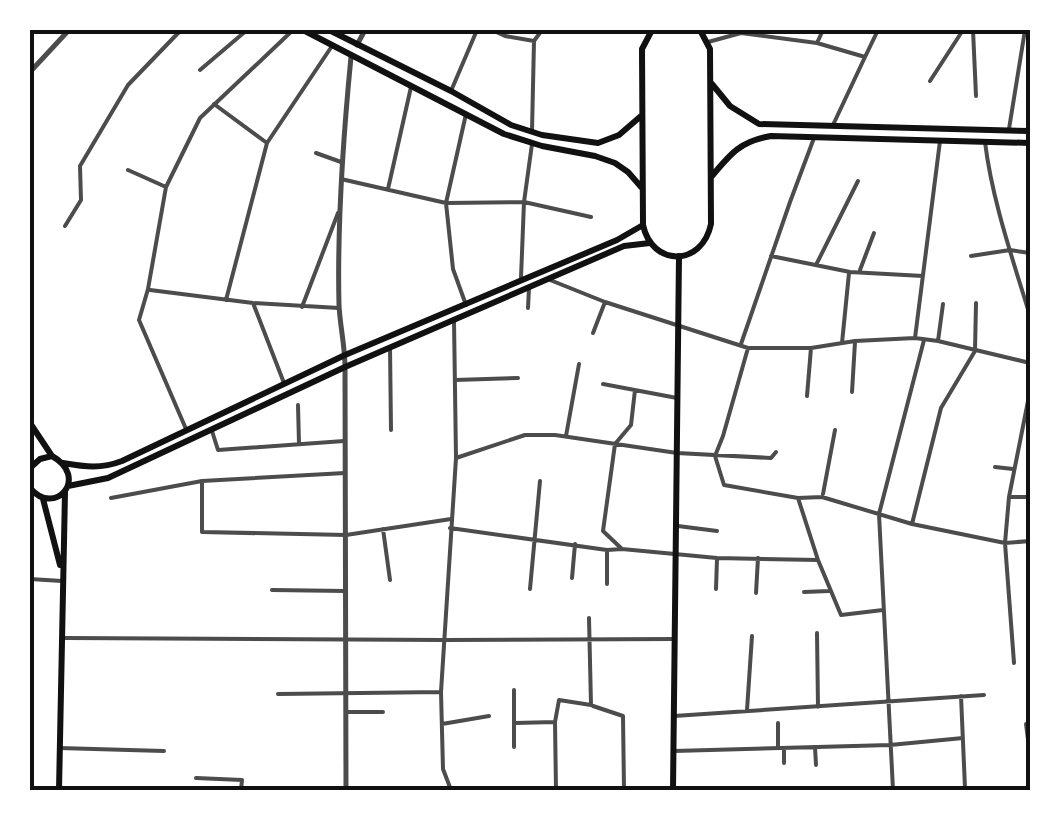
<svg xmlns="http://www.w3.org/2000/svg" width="1060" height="820" font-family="Figtree,sans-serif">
<rect width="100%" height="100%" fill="#fff"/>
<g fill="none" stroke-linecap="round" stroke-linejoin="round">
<path stroke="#4c4c4c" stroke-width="4" d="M492,30L505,36L534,41
M973,30L976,96
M708,42L741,33L817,43L865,57L878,30
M817,43L823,30
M200,70L247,30
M930,81L963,30
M451,91L477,30
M214,104L267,143
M833,125L865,57
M1009,129L1025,30
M532,131L534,41L542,30
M985,142C992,200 1013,260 1030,316
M316,153L341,162
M128,170L166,187
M341,179L446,203L524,202L591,217
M388,189L411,87
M65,226L81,200L80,166L128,85L181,30
M771,256L850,272L923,276
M971,256L1010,250L1030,253
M816,265L858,181
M860,270L874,233
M521,278L524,202L532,144
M550,280L605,302L748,348H811L855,341L915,338L938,341L1030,363
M150,290L253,303L339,308
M226,300L267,143L332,46
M253,303L284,383
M466,305L453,269L446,203L466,114
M302,307L338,213
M528,308L529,288
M593,333L605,302
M915,338L940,141
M938,341L943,304
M842,343L849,273
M741,344L790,202L814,138
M390,347L391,430
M455,380L518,378
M603,384L677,398
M852,392L855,342
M807,396L811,348
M298,405L299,444
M186,429L139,320L148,289L166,187L200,118L293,30
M212,431L218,450L344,441
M566,436L579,364
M715,456L724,485L798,498L822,497L912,524L1005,543L1030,541
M715,456L723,436L748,348
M456,458L525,435H555L677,453L771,458L776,452
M995,467L1013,469
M202,481V532L346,535L451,519
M823,494L835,430
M1009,497H1029
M111,498L202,481L345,473
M798,498L818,560
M912,524L941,408L975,351L976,303
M678,526L717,531
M450,528L607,550L622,549L717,558L818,560L841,615L883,610
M383,529L390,580
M622,549L603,531L615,444L631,425L635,390
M572,578L575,544
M30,579L62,581
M607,584V550
M530,589L540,481
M716,589L717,559
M272,590L346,591
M804,592L829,591
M756,593L758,558
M817,633L818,707
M65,638L444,640L675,639
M1014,663L1005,543L1009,497L1030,391
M514,690V747
M278,694L441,692
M961,696L965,788
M593,706L623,716L624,790
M747,710L752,636
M346,712H383
M674,716L984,695
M515,723L555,722
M778,723V748
M442,724L489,716
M1030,724H1026L1030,755
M815,747L816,765
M59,748L164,751
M784,748V763
M674,751L890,745L963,738
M196,778L242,780L241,790
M451,790L443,769L441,692L456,458L454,320
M556,790L555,722L559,700L591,705L589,618
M893,790L879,514L924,340"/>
<path stroke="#4c4c4c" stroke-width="5" d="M357,45L365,30
M30,72L69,30
M346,790L345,367C345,346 340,326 339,305C337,222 343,139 351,57"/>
<path stroke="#111" stroke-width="6" d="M30,423L52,456
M63,463C86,467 101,469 122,461L345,355L617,240L643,225
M30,468L40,459L52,456C90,477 55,518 30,488
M68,486L108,478L345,367L624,246L650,243
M43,499L60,565
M59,790L65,492
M673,790L679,256"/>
<path stroke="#111" stroke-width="6" d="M303,30L504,134L542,146L595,156L615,163L628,172L642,188
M329,30L451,91L511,125L542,135L598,143L619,135L641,116
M652,30L642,49L643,225C652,267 702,267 711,224L710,49L700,30
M712,84L730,106L759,124L1030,131
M712,176C731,153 741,141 771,136L1030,143"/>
</g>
<rect width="1060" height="820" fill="none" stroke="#ffffff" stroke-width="65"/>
<rect x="32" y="32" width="996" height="756" fill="none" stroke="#111" stroke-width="4"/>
</svg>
